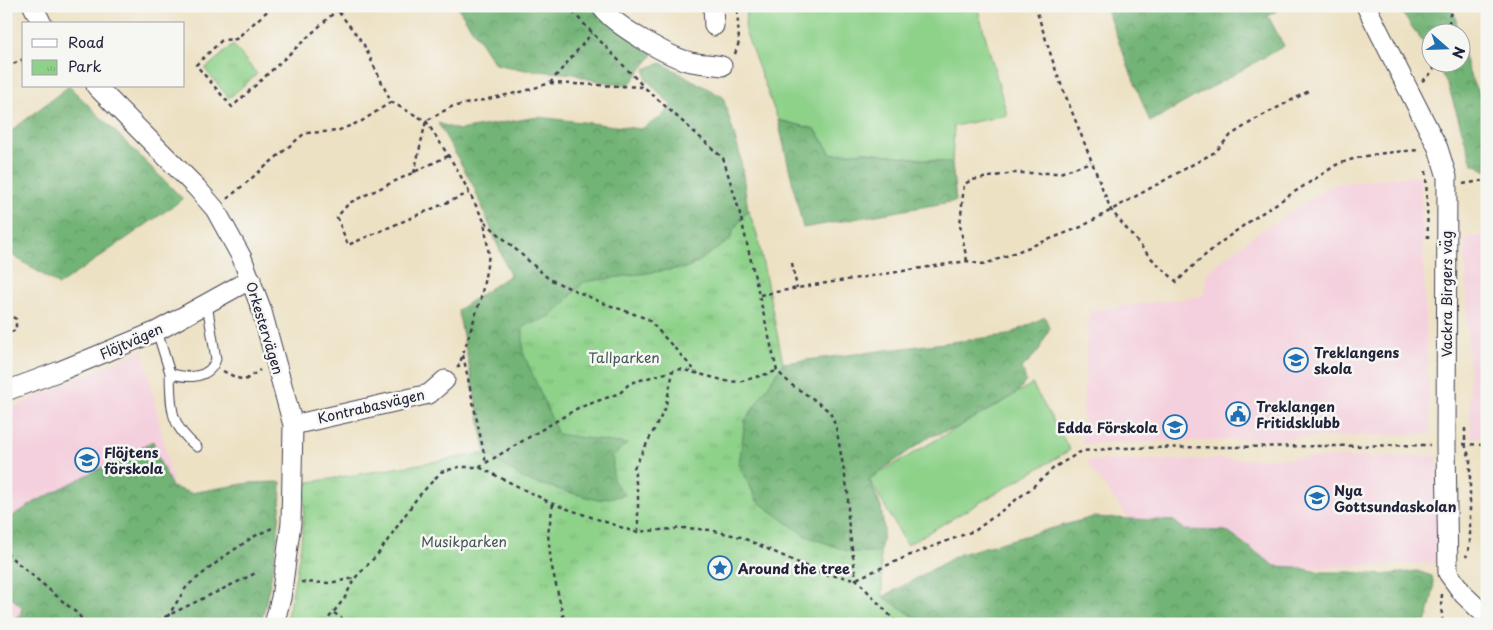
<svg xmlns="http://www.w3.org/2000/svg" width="1493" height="630" font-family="'Playpen Sans',sans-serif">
<defs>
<pattern id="forest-crowns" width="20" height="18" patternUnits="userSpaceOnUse" patternTransform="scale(1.25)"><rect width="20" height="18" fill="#72b476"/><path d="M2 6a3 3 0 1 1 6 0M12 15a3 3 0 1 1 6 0" fill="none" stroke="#5d9262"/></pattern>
<pattern id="park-tufts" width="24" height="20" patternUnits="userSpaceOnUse" patternTransform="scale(1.25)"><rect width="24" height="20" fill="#8ed28a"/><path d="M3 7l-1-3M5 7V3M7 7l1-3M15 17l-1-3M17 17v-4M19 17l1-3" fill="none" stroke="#7ab478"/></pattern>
</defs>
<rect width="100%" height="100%" fill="#f6f6f2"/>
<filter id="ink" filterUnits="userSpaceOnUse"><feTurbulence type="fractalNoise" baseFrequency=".02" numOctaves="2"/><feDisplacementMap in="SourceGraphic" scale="10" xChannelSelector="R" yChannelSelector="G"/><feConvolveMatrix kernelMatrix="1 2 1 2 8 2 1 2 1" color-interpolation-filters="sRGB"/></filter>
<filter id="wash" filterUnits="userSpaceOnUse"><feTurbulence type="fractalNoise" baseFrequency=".0096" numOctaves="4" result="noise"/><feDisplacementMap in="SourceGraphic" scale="20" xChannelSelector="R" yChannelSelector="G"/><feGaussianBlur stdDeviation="1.12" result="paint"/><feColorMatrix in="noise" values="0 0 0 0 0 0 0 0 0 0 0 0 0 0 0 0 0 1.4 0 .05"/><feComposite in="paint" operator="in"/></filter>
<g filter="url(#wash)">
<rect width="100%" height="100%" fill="#ede1c3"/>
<path fill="#f4cfdd" d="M1420,175L1430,434L1081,444L1089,311L1204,296L1207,272L1253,236L1335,184Z
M1487,236V436L1471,438L1465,237Z
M143,350L179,510L6,548V410Z
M1437,456L1438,563L1168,573L1086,461Z
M6,562L54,624H6Z"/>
<path fill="#8ed28a" stroke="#587a62" d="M977,6L1007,115L954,126L952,163L867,152L831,154L815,129L778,120L745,31L746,7Z
M1032,384L1070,450L907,545L869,479Z"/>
<path fill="url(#forest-crowns)" stroke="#4a6b58" d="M457,6H601L658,48L628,86L588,79L574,74L525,70L495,64Z
M1105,6H1284L1268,16L1284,46L1150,122Z
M1397,6H1447L1455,15L1458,32H1430V52Z
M1461,42C1464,58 1473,93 1487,101V171L1472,163L1449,88L1436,63L1460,62Z
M661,63L723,97L740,155L748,210L734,229L730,240L690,267L584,282L552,316L628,444L625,495L597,500L525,480L486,453L458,310L510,275L473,185L438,123L459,130L538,117L641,129L660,118L671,107L670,104L646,79L645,69Z
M69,86L183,199L59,285L6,251V135Z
M778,120L815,129L831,154L867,152L952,163L956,201L803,228Z
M1045,317L1049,329L1038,352L1022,368L1026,381L1020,389L1010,398L958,427L929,437L869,479L881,507L884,529L880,552H849L804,535L758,502L739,464L745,421L783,363L1008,335Z
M153,441L158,458L172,487L191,493L249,483L281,482C281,529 272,578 261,624H9L20,615L22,608L6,592V520L35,502Z
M1093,517L1174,521L1185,530L1226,531L1275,566L1296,567L1318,572H1350L1383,575L1417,571L1432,576L1434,588L1426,624H926L883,597L960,554Z"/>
<path fill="url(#park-tufts)" stroke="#587a62" d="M233,45L257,74L229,98L205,69Z
M748,210L757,234L783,363L745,421L739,464L757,501L804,535L849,552H880L883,597L926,624H559L555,622L542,624H285C297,578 305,530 305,483L486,453L525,480L597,500L625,495L613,480V456L627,444L558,434L523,352V327L552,316L584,282L690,267L730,240L734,229Z"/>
</g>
<g filter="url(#ink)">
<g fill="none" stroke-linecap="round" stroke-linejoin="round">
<g stroke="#403f4f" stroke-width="11">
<path id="service" d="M157,331L170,373C187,379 210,379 216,359L207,304
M170,373C171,407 169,425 197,447"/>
</g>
<g stroke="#403f4f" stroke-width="21">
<path id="minor" d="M33,6L42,24
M601,6C611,24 671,58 691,62C701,64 711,64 722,66
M713,6L714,26
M1366,6L1438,148L1447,177L1446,445L1448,573L1464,595L1487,617
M96,86L196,187L215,209L242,258L261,308L293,425L291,523L281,598L274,624
M6,391L60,371L157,331L251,279
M293,425L429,394L445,380"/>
</g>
<path stroke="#403f4f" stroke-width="2.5" stroke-dasharray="4 4" stroke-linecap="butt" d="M273,6L236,39L222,40L196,65L232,107L337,10
M334,6L363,43L391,102L426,121L457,169L484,221L489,255L481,298L459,366L457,368
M567,6L643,86
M1035,6L1057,74L1111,210L1150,257L1177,282C1223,233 1281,202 1336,165C1362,154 1392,152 1420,150
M1450,32L1449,18L1453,6
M735,54L739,42L737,6
M6,67L24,59
M1422,81L1428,77L1438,62
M550,83L592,33
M448,156L349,203L337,217L348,245L469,193
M1426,171L1428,238
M414,173L426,121L451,107L525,91L550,83L644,87L723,158L739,210L777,371L793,386L812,398L830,412L836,427L848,493V519L856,579L898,624
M1463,184L1487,180
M227,199L305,133L337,131L362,121L391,102
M485,222L549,279L603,303L648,319L698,374
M967,261L960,225L964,184L972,180L1013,173H1060L1091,162
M792,263L797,288
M760,295L814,285L967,261L980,264L988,263L1081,227L1215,152L1231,135L1256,119L1309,91
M6,313L16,319V330L6,334
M463,355L486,463
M223,371L237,378L245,380L260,370
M1465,428V444L1470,459V545L1466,557
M1463,444L1487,445
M479,467L578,408L620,393L630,383L680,369L730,382L742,381L777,371
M553,504L548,534L551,563L565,624
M638,532V497L634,468L665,409L673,372
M6,553L79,615L84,624
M301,582L329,583L355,578
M1442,594L1441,606L1443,624
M334,613L350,624
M150,624L258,572
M163,624L187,586L225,556L253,537L272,528
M324,624L344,599L355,578L378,554L417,498L441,472L459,467H479L553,504L635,532L686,528L710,530L741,537L823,574L856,579L908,556L976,530L1029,490L1055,467L1082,451L1123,448L1430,445"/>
<use href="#service" stroke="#fff" stroke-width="9"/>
<use href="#minor" stroke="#fff" stroke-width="19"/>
</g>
</g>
<defs>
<g id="school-ring" transform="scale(1.25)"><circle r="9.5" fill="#f6f6f2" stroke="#1f6fb2" stroke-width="1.5"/><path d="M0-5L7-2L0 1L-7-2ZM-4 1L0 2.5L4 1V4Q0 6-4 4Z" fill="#1f6fb2"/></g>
<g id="civic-ring" transform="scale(1.25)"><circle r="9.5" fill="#f6f6f2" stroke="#1f6fb2" stroke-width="1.5"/><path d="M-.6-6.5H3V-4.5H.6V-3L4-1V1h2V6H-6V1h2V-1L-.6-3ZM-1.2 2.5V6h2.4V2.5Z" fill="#1f6fb2"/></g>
<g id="sight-ring" transform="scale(1.25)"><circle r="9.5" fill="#f6f6f2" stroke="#1f6fb2" stroke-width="1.5"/><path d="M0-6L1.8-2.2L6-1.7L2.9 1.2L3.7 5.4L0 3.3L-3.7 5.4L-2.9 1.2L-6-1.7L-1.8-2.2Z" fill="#1f6fb2"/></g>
</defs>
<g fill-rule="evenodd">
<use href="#school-ring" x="1296" y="360"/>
<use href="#civic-ring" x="1238" y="414"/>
<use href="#school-ring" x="1175" y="427"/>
<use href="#school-ring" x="87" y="460"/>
<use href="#school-ring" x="1317" y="498"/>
<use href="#sight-ring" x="720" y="568"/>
</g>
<g text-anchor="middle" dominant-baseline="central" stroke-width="5" stroke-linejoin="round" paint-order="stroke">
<g font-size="14" fill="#22223b" stroke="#f6f6f2">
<text transform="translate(1446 294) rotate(-90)">Vackra Birgers väg</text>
<text transform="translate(265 328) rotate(73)">Orkestervägen</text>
<text transform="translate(131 341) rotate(-24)">Flöjtvägen</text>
<text transform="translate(371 406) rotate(-13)">Kontrabasvägen</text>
</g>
<g font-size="14" font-weight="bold" fill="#22223b" stroke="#f6f6f2" text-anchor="start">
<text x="1314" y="352">Treklangens<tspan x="1314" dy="16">skola</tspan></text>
<text x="1256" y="406">Treklangen<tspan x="1256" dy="16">Fritidsklubb</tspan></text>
<text x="1158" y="427" text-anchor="end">Edda Förskola</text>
<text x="104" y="452">Flöjtens<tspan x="104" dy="16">förskola</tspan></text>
<text x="1334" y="490">Nya<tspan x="1334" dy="16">Gottsundaskolan</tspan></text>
<text x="738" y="568">Around the tree</text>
</g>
<g font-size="14" fill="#425753" stroke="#f6f6f2">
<text x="624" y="357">Tallparken</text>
<text x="464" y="541">Musikparken</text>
</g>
</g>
<rect width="1493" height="630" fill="none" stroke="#f6f6f2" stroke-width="25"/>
<rect x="22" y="22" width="162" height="65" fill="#f6f6f2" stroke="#a1a1a9"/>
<rect x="32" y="39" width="25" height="8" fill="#ffffff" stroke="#a1a1a9"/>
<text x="68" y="48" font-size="15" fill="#22223b">Road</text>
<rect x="32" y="60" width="25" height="15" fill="url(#park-tufts)" stroke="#a1a1a9"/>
<text x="68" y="72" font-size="15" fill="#22223b">Park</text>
<g transform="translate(1446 48) rotate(110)"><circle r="24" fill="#f6f6f2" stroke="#a1a1a9"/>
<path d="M0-4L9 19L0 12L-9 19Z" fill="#1f6fb2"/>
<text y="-8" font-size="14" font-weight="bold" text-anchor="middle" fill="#22223b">N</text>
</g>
</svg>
